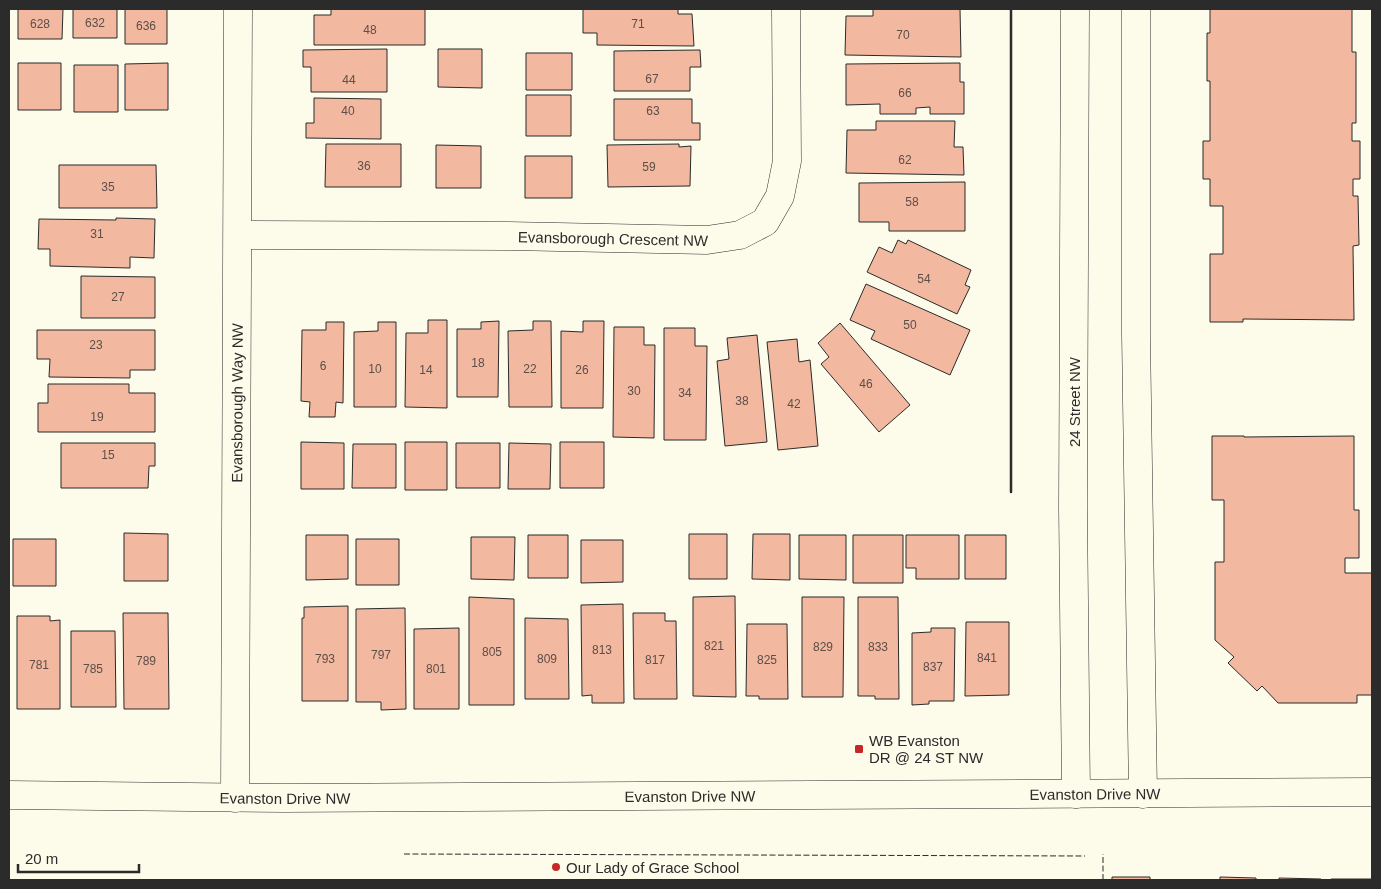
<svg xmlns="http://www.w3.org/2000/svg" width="1381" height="889" font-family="Arial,sans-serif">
<rect width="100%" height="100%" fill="#fdfbea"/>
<path fill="#f2b8a0" stroke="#2b2b2b" d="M18,9H63L62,39H18Z
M73,9H117V38H73Z
M125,9H167V44H125Z
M331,9H425V45H314V15H331Z
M583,9H678V14H692L694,46L597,45V33H583Z
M873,9H960L961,57L845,55L846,16H873Z
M1210,9H1352V52H1356V123H1352V141H1360V179H1353V196H1358L1359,245L1353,246L1354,320L1243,319V322H1210V254H1223V206H1210V179H1203V141H1210V81H1207V33H1210Z
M387,49V92H311V67H303V50Z
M438,49H482V88L438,87Z
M700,50L701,67H690V91H614V51Z
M526,53H572V90H526Z
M18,63H61V110H18Z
M168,63V110H125V64Z
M960,63V82H964V114H930V107L916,108V114H880V104L846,105V64Z
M74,65H118V112H74Z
M526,95H571V136H526Z
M314,98L381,99V139L306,138V123H314Z
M614,99H692V123H700V140H614Z
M876,121H955L954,147H963L964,175L846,173L847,130H876Z
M326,144H401V187H325Z
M679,144V147L691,146L690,186L608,187L607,145Z
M436,145L481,146V188H436Z
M525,156H572V198H525Z
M59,165H156L157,208H59Z
M965,182V231H889V222H859V183Z
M116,218L155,219L154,258L130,257V268L50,266V249H38L39,219L116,220Z
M898,240L906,244L908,240L971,270L965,285L970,287L957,314L867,272L879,247L892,253Z
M81,276L155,277V318H81Z
M866,284L970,330L950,375L871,339L875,331L850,320Z
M428,320H447V408L405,407L406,333H428Z
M499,321L498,397H457V329H481V322Z
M533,321H551L552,407H509L508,331L533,330Z
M583,321H604L603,408H561V331L583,332Z
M326,322H344L343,403L336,402L335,417H309L310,402L301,401L302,330H326Z
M378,322H396V407H354V332L378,331Z
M840,323L910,405L879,432L821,364L829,357L818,343Z
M614,327H644V345H655L654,438L613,437Z
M664,328H695V346H707L706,440H664Z
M37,330H155V370H130V378L49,377L50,359H37Z
M757,335L767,442L725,446L717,361L729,359L727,338Z
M797,339L799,362L810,360L818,446L778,450L767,342Z
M48,384H129V393H155V432H38V403H48Z
M1212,436H1244V437L1354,436V510H1359V558H1345V573H1372V695H1357V703H1278L1262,686L1257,691L1228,663L1234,657L1215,640V562H1224V500H1212Z
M301,442L344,443V489H301Z
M405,442H447V490H405Z
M560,442H604V488H560Z
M61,443H155V466H149L148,488H61Z
M456,443H500V488H456Z
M509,443L551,444L550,489H508Z
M353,444H396V488H352Z
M124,533L168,534V581H124Z
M689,534H727V579H689Z
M753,534H790V580L752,579Z
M306,535H348V579L306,580Z
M528,535H568V578H528Z
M799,535H846V580L799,579Z
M853,535H903V583H853Z
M906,535H959V579H916V568H906Z
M965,535H1006V579H965Z
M471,537H515L514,580L471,579Z
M13,539H56V586H13Z
M356,539H399V585H356Z
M581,540H623V582L581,583Z
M735,596L736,697L693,696V597Z
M469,597L514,599V705H469Z
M802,597H844L843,697H802Z
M858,597H898L899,699H875V696H858Z
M623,604L624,703H592V695L582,696L581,605Z
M348,606V701H302V618H304V607Z
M405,608L406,709L381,710V702H356V609Z
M123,613H168L169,709H124Z
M633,613H665V621H676L677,699H634Z
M17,616H50V621L60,620V709H17Z
M525,618L568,619L569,699H525Z
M966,622H1009V695L965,696Z
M747,624H787L788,699H759V696H746Z
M459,628V709H414V629Z
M931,628H955L954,701H929V704L912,705V633L931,632Z
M71,631H115L116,707H71Z
M1112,877H1150V880H1112Z
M1220,877L1256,878V880H1220Z
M1279,878L1321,879V880H1279Z
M1331,879H1372V880H1331Z"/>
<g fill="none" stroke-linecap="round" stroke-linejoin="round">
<g stroke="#2b2b2b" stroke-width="29">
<g id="minor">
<path id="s1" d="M238,235L504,236L707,240L740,235L765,222L780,196L787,161L786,9"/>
<path id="s2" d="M235,798L238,9"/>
</g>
</g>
<g stroke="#2b2b2b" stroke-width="29">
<g id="tertiary">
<path d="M1075,9L1073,507L1076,794"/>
<path d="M1136,9V335L1143,794"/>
<path id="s3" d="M9,795L284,798L1372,792"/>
</g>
</g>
<use href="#minor" stroke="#fdfbea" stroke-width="28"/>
<use href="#tertiary" stroke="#fdfbea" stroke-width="28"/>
<path stroke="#2b2b2b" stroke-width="1" stroke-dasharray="6 2.5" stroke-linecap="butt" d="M404,854L1085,856
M1103,880V854"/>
<path stroke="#2b2b2b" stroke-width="2.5" d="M1011,9V492"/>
</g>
<g fill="#c62828" stroke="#fdfbea" stroke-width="2">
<rect x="854" y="744" width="10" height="10" rx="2.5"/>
<circle cx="556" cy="867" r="5"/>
</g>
<g text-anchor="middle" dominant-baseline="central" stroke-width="4" stroke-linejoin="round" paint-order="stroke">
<g font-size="12" fill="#5d4e48">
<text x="95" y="23">632</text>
<text x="40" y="24">628</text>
<text x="638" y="24">71</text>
<text x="146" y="26">636</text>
<text x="370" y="30">48</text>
<text x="903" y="35">70</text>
<text x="652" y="79">67</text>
<text x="349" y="80">44</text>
<text x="905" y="93">66</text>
<text x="348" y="111">40</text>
<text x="653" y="111">63</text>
<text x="905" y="160">62</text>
<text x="364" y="166">36</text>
<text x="649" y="167">59</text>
<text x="108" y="187">35</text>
<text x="912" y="202">58</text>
<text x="97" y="234">31</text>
<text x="924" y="279">54</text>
<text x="118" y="297">27</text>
<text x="910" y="325">50</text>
<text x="96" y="345">23</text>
<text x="478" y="363">18</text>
<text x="323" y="366">6</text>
<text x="375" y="369">10</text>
<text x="530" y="369">22</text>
<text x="426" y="370">14</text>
<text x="582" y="370">26</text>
<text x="866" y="384">46</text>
<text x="634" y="391">30</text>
<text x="685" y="393">34</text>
<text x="742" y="401">38</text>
<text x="794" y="404">42</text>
<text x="97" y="417">19</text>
<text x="108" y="455">15</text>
<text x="714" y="646">821</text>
<text x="823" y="647">829</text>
<text x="878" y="647">833</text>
<text x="602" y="650">813</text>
<text x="492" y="652">805</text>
<text x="381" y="655">797</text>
<text x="987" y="658">841</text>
<text x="325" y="659">793</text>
<text x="547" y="659">809</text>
<text x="655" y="660">817</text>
<text x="767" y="660">825</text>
<text x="146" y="661">789</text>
<text x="39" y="665">781</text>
<text x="933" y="667">837</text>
<text x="93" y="669">785</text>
<text x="436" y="669">801</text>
</g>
<g font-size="15" fill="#2b2b2b" stroke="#fdfbea">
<text stroke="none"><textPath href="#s1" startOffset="375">Evansborough Crescent NW</textPath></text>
<text transform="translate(1074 402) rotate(-90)">24 Street NW</text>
<text stroke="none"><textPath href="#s2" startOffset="395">Evansborough Way NW</textPath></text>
<text stroke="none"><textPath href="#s3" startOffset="1086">Evanston Drive NW</textPath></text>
<text stroke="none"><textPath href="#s3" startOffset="681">Evanston Drive NW</textPath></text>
<text stroke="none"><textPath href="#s3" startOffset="276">Evanston Drive NW</textPath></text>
</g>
<g font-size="15" fill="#2b2b2b" stroke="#fdfbea" text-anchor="start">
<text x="869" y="740">WB Evanston<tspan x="869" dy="17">DR @ 24 ST NW</tspan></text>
<text x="566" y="867">Our Lady of Grace School</text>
</g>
</g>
<rect width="1381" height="889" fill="none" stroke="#2b2b2b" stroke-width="20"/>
<path d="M18 864v8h121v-8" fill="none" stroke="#2b2b2b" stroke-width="2.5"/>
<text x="25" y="864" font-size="15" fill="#2b2b2b" stroke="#fdfbea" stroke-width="4" paint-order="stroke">20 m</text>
</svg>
